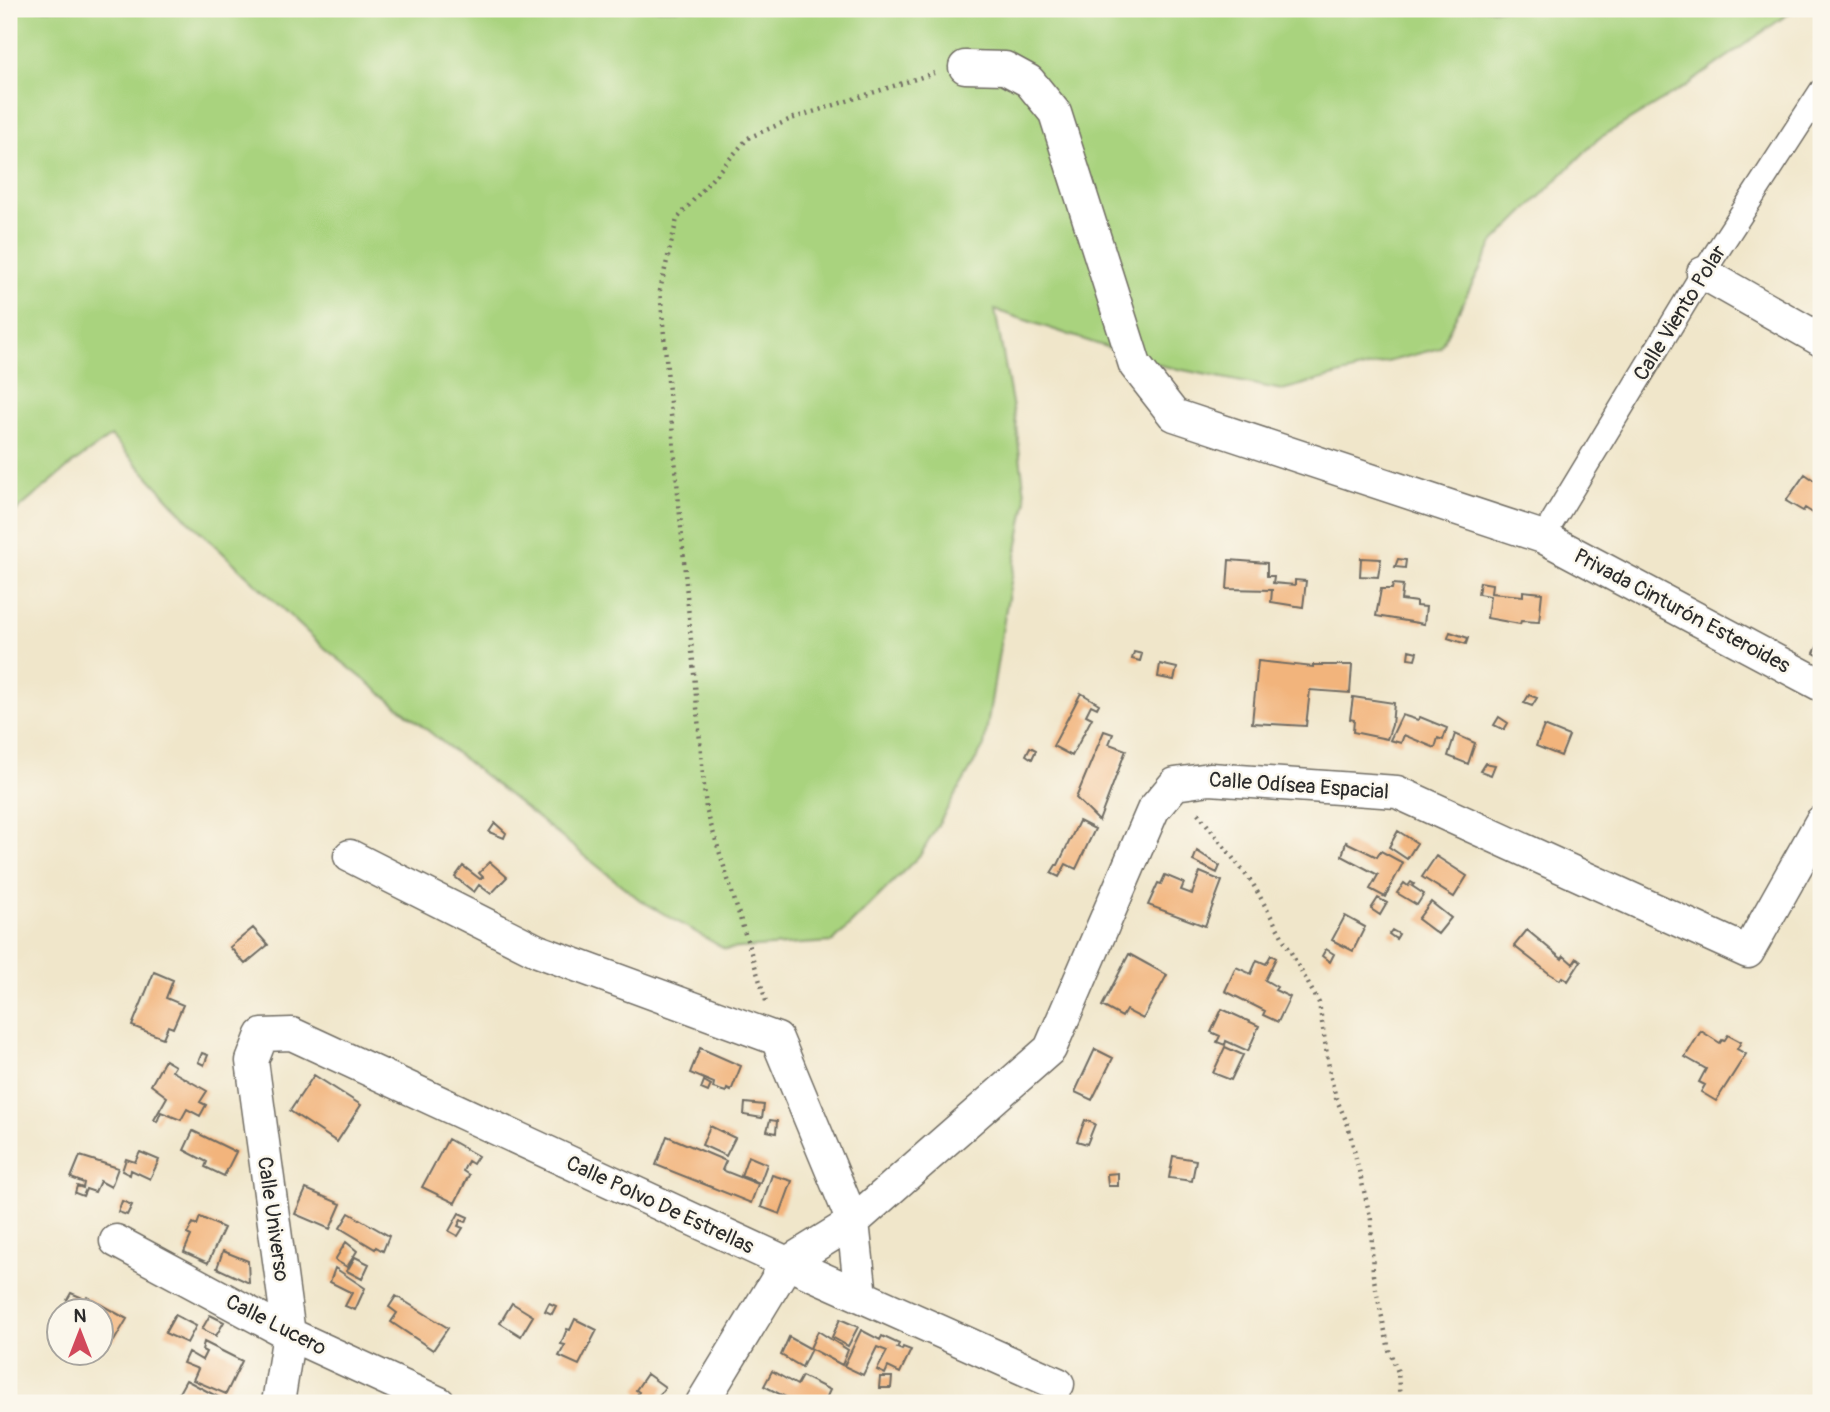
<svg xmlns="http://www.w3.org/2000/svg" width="1830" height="1412" font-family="Pangolin,sans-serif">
<rect width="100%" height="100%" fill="#fbf7ec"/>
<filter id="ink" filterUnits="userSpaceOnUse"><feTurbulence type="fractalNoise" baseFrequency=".0143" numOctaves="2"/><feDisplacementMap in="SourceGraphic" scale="14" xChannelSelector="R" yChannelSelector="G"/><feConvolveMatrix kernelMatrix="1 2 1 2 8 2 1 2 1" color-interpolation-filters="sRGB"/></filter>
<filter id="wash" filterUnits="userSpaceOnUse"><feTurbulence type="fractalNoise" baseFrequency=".00686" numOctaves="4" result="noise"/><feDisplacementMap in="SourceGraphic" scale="28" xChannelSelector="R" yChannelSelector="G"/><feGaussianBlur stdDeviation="1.57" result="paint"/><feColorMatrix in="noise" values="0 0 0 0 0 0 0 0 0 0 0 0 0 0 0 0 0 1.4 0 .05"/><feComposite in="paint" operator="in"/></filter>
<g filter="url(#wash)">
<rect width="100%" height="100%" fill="#f0e6ca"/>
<path fill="#a9d37e" stroke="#6a7f54" stroke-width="2" d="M9,9H1795L1686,86L1598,139L1493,243L1440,348L1282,390L1163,366L995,310L1016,425L1026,502L1005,614L984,746L921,854L833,942L725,949L640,900L321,645L188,520L111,436L72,464L9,517Z"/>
<g id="blocks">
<path fill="#f2b47b" d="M1805,474L1821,485V508L1816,515L1805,508L1803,511L1786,501Z
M1361,558L1381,559L1378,577L1360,576Z
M1398,559L1406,560L1405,568L1395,567Z
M1229,560L1267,563V576H1274L1273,583L1295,585V580L1306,581L1303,607L1271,602L1272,590L1227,589Z
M1480,582L1492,584L1491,593L1523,596V591L1542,593L1539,622L1521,621L1520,624L1487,618L1490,596L1478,594Z
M1393,584L1403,585L1401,600L1416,602V606L1426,607L1424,624L1376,616L1381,589H1392Z
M1450,632L1468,638L1466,644L1448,638Z
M1821,639V657L1814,653Z
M1409,650L1417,652L1415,659L1408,658Z
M1134,652L1142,654L1140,661L1132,659Z
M1258,661L1313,667V665H1352L1350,693L1310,690L1306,726L1252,723Z
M1160,664L1177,668L1174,680L1158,677Z
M1081,693L1099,704L1097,708L1091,705L1086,715L1092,718L1072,756L1053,746Z
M1529,695L1537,698L1532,706L1524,703Z
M1353,697L1394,703L1392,725L1387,739L1353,732L1354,720L1350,719Z
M1402,715L1418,720L1420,717L1447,728L1443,740L1438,738L1435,748L1404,735L1401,743L1390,740Z
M1499,717L1508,723L1504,730L1494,725Z
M1544,726L1569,736L1561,756L1536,746Z
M1104,731L1113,734L1109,744L1126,750L1099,821L1076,798Z
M1455,734L1475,743L1468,764L1448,756Z
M1030,747L1036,750L1032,759L1026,755Z
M1485,763L1495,765L1491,775L1480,771Z
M1079,821L1095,829L1076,869L1066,864L1059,877L1051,873L1056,865H1058Z
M495,823L506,833L504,838L489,832Z
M1398,831L1417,843L1407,859L1389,847Z
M1346,842L1377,857L1381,851L1403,863L1385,897L1370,889L1378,875L1342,856Z
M1197,851L1220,866L1217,873L1193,861Z
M1436,856L1467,876L1454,897L1422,877Z
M490,862L507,877L491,894L479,885L474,892L455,877L463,866L480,879L483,877L479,873Z
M1200,872L1222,881L1205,926L1148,905L1158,883L1161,884L1165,875L1184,883L1181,890L1192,894Z
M1411,882L1414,884L1412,886L1424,894L1417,905L1397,893L1404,883L1408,886Z
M1378,898L1387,903L1380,915L1371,909Z
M1431,902L1451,918L1438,934L1418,919Z
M1345,916L1365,927L1353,951L1332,940Z
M253,928L268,945L245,964L230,947Z
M1392,930L1399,934L1396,939L1389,934Z
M1527,930L1562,959L1564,956L1573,964L1577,958L1581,961L1568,981L1562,977L1560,980L1550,974L1514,946Z
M1326,949L1334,954L1330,962L1322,956Z
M1129,954L1167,975L1143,1019L1126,1010L1122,1017L1102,1006Z
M1271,955L1276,958L1265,980L1277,987L1275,990L1290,997L1278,1022L1263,1015L1265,1011L1225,991L1236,967L1251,974L1257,960L1266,964Z
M154,972L173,980L166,998L183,1005L173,1028L168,1026L163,1038L132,1026Z
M1222,1009L1259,1026L1248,1051L1226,1041L1225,1045L1217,1042L1220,1036L1211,1032Z
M1701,1031L1720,1043L1722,1040L1724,1041L1728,1035L1741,1042L1737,1049L1746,1054L1716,1101L1701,1092L1705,1085L1699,1082L1706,1069L1685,1057Z
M1225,1047L1243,1055L1231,1080L1213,1073Z
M700,1048L741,1066L731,1091L727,1089L726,1092L713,1088L714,1083L690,1073Z
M1095,1049L1113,1058L1092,1100L1075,1092Z
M202,1053L208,1055L204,1065L198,1062Z
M165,1060L175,1066L172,1071L207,1091L200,1102L206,1105L200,1116L187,1109L181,1120L161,1112L157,1122L154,1120L167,1097L151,1085Z
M314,1075L361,1105L337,1142L290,1111Z
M704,1081L711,1085L708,1092L701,1089Z
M745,1103L764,1105L762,1118L744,1115Z
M770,1120L777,1121L776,1133L767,1131Z
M1085,1120L1095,1124L1087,1144L1077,1141Z
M710,1126L735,1138L726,1156L702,1145Z
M193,1131L236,1152L224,1176L205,1167L207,1162L184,1150Z
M667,1136L726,1161L722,1170L758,1184L751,1203L656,1165Z
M448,1139L478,1156L473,1164L468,1161L463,1171L469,1175L455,1203L422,1187Z
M140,1152L159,1160L150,1179L131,1170L130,1175L122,1171L126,1159L135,1162Z
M80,1156L118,1168L111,1187L100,1181L95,1192L86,1189L83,1196L75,1193L77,1186L83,1188L84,1183L71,1178Z
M748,1156L767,1164L760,1183L741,1176Z
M1173,1156L1196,1160L1192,1181L1169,1178Z
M1118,1173V1186H1108L1107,1174Z
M772,1175L792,1181L780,1214L761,1207Z
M306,1189L341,1204L330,1229L295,1214Z
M122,1201L132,1205L127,1215L118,1212Z
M349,1213L389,1236L383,1251L376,1247L375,1249L340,1228Z
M459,1213L468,1217L466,1222L461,1220L458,1226L463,1228L458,1236L449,1231Z
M200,1217L224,1228L208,1263L184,1252L191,1236L187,1234L193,1223L197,1225Z
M346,1242L357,1251L347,1267L335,1260Z
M223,1251L248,1261L249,1283L217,1268Z
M355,1257L369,1264L362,1279L347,1271Z
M335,1268L365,1288L355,1310L345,1306L352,1293L330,1282Z
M71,1293L85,1299L87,1297L127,1319L114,1341L102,1334V1310H68L73,1303L67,1300Z
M396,1296L448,1328L433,1350L391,1322L397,1313L389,1307Z
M512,1303L533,1316L521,1336L500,1323Z
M549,1303L556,1306L552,1314L545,1311Z
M175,1315L196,1326L187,1343L165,1333Z
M210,1315L224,1322L216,1336L202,1329Z
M575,1319L597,1330L579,1365L559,1356L565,1345L561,1344L567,1329L570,1330Z
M840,1319L858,1327L848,1346L832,1337Z
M861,1330L880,1340L882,1336L899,1344L897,1348L902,1350L903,1347L911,1350L900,1373L888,1367L885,1374L877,1370L887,1351L877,1347L863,1375L844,1366Z
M818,1331L848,1350L842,1365L810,1348Z
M789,1337L811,1349L802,1367L781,1355Z
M204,1342L242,1361L226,1394L193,1380L198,1369L183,1363L188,1352L202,1360L206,1352L202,1350Z
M772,1371L797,1385L802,1376L830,1390L824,1403H797L764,1386Z
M647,1374L665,1387L655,1401L660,1403H632L639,1392L636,1390Z
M880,1377H892L891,1388H879Z
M186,1380L222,1399L220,1403H186L176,1398Z"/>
</g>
</g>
<g filter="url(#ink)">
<use href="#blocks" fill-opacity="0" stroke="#706c63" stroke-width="2"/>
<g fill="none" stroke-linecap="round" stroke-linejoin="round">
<g stroke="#706c63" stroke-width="26">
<path id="pedestrian" d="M1543,537L1703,273L1821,91"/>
</g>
<g stroke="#706c63" stroke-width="35">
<path id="minor" d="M965,67L1005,68L1029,81L1055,113L1135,365L1174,415L1543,537L1821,685
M1703,273L1821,340
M350,856L538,951L777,1039L853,1222L861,1296
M116,1241L289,1334L439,1403
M278,1403L289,1334L252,1061L262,1035L292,1034L787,1263L1058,1384
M702,1403L787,1263L853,1222L1050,1049L1153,810L1175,784L1210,779L1397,792L1748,952L1821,822"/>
</g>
<path stroke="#706c63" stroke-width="4.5" stroke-dasharray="2 5" stroke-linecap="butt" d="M1198,813L1253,884L1319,1003L1330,1074L1336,1098L1348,1125L1371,1220L1373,1275L1389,1350L1398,1372L1400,1403
M766,1001L706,809L660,290L677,219L748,138L791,119L934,73"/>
<use href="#pedestrian" stroke="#fff" stroke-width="23"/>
<use href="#minor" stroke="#fff" stroke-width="32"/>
</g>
</g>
<g text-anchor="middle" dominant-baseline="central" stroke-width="5" stroke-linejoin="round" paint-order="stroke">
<g font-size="21" fill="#2b2b2b" stroke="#fbf7ec">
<text transform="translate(1680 313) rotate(-58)">Calle Viento Polar</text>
<text transform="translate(1682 611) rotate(28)">Privada Cinturón Esteroides</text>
<text transform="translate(1299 786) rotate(4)">Calle Odísea Espacial</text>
<text transform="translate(660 1205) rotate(25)">Calle Polvo De Estrellas</text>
<text transform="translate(273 1219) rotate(82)">Calle Universo</text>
<text transform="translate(276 1325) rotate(27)">Calle Lucero</text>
</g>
</g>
<rect width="1830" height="1412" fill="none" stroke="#fbf7ec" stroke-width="35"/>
<g transform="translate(80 1332)"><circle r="33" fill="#fbf7ec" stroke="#a8a59f" stroke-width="2"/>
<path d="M0-5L12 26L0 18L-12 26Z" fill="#d1495b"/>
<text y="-10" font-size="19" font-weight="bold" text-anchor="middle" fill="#2b2b2b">N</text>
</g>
</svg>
